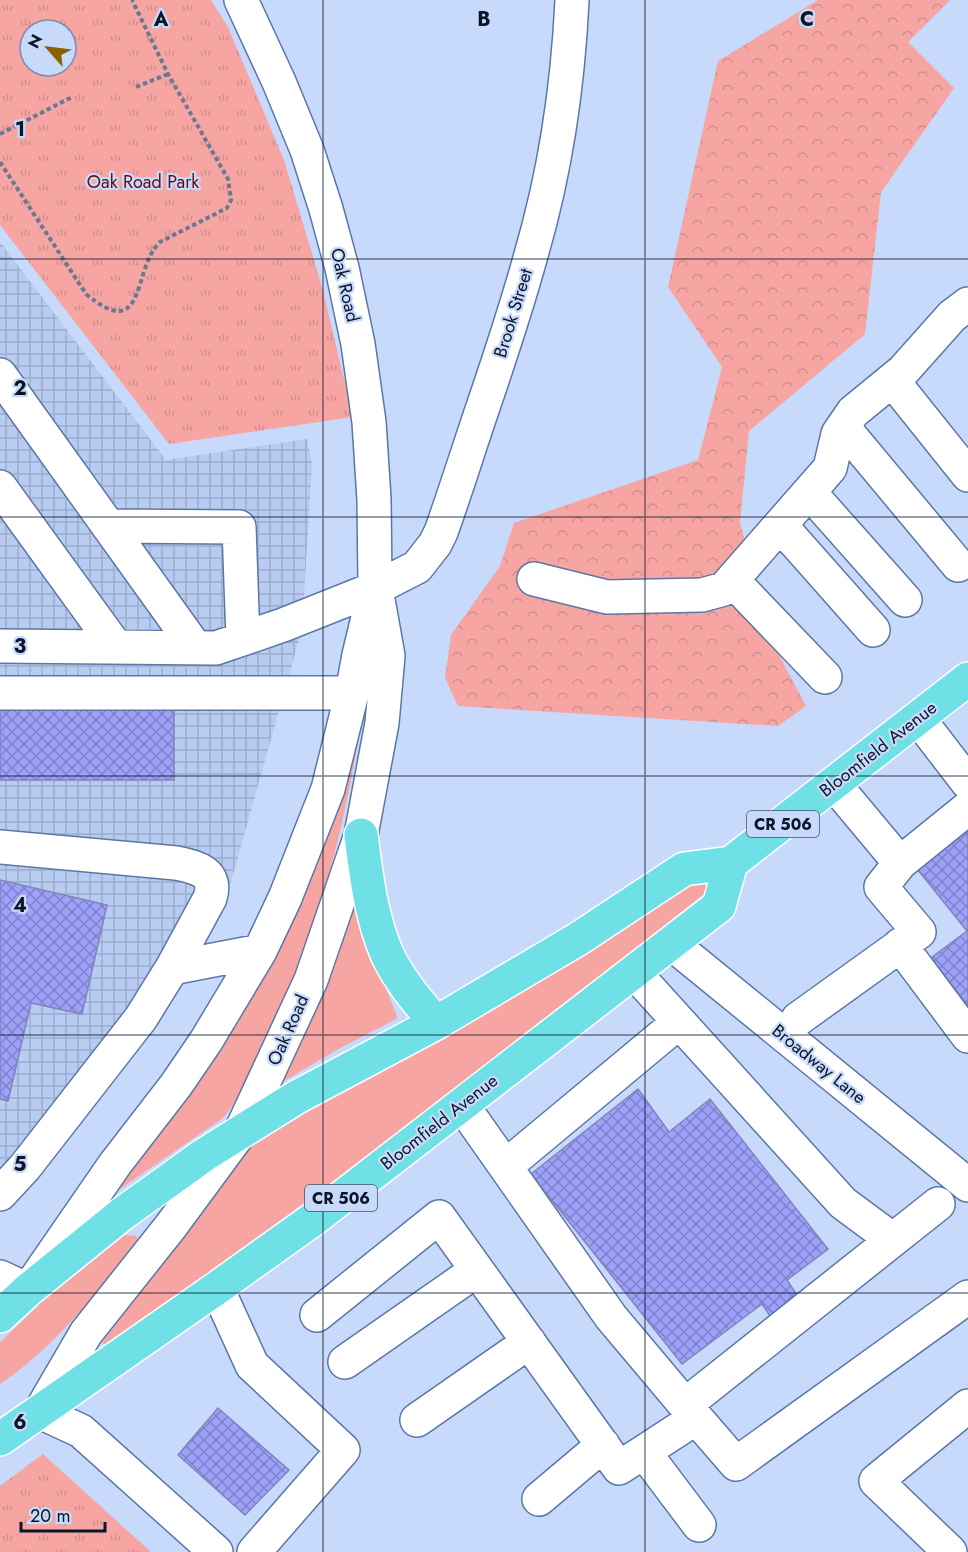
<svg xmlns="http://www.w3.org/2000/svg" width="968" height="1552" font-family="Jost,sans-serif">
<defs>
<pattern id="industrial-grid" width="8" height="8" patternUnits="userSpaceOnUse" patternTransform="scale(1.5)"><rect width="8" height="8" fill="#b7ccf0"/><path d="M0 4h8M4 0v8" fill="none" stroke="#9caece"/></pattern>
<pattern id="forest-crowns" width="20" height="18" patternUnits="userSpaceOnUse" patternTransform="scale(1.5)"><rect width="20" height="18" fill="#f6a5a3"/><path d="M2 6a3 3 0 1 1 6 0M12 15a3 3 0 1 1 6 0" fill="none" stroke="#d28d8c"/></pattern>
<pattern id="park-tufts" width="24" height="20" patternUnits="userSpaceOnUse" patternTransform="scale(1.5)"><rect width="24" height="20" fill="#f6a5a3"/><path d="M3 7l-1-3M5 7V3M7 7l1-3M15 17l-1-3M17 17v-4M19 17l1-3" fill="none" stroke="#d28d8c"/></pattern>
<pattern id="building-cross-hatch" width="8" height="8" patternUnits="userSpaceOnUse" patternTransform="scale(1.5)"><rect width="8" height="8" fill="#9ea1fa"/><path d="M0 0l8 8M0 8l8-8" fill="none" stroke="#7f82ca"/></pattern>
</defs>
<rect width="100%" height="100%" fill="#c7dafb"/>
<path fill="url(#industrial-grid)" d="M0,242L166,460L307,439L312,464L302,629L231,882L173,990L0,1208Z"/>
<path fill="#f6a5a3" d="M360,722L361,724C349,798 333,870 308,941C297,974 281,1006 267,1038C254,1064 243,1096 223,1118L117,1191L116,1188L196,1084L228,1038L259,985L285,935Z
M700,879L707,887L704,894C608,970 512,1047 414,1121C313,1198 209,1272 106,1346L102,1343L241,1153L332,1097L473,1021L621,931L692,883Z
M352,893L373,956L397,1016L396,1019L340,1048L284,1081H280Z
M125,1235L136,1236L138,1240L134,1248C93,1296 53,1349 0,1384V1342L43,1301Z"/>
<path fill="url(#forest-crowns)" d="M818,0H950L908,42L954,88L881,192L865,334L749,431L740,523L776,649L806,706L778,726L458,706L445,678L451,635L500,566L514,523L698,460L722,367L668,287L718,61Z"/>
<path fill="url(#park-tufts)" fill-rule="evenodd" d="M0,0H211L228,27L284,160L322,287L353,417L169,444L0,225ZM30,30H66V66H30Z
M43,1454L151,1552H0V1486Z"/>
<path fill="url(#building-cross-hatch)" stroke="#8084bb" stroke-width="1.5" d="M0,709H174V780H0Z
M968,830V1006L931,958L967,931L918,870Z
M0,880L107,905L82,1014L31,1003L8,1101L0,1099Z
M638,1089L669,1132L710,1099L828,1249L787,1280L797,1295L770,1316L762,1304L682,1364L531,1174Z
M218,1408L289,1470L245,1515L178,1455Z"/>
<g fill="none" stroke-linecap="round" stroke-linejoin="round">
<g stroke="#5b77a8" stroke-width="36">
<path id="minor" d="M0,375L195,647
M892,380L968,475
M843,427L958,565
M0,487L116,647
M810,493L905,600
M108,526L239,527L243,639
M781,526L873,630
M534,579L607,597L702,595L724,589L830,468L838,434L853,412L903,371L952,316L968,304
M732,580L825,677
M0,646L216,648L283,625L376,588L417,567L435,544L441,532C456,490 469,448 483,407C500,357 517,306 531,255C555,173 568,86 572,0
M0,693H352
M918,718L968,783
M834,784L900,863
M0,847L176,863C197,867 218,872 210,898L172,968L141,1018L25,1167L0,1194
M671,943L968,1185
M900,945L968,1036
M172,968L260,951
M634,972L843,1203L893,1240
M798,1019L919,932L881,887L900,863L968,808
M462,1105L611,1317L685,1405
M506,1166L679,1022
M938,1204L685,1405L736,1464L968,1297
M0,1277L28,1290L115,1164L176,1085L206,1041L260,951L285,898L328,789L352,693L359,655L372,601
M217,1288L252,1365L343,1450L254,1552
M317,1315L439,1217L619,1468L696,1418
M345,1362L477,1270
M417,1420L529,1342
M644,1452L699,1525
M539,1499L603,1445
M216,1552L81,1431L40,1412L86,1333L171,1226L241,1131L311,980L361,835L382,723L388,656L375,583L374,499L369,422L358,344L342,268L326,209L307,150L279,82L241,0
M950,1552L876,1481L968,1406"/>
</g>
<g stroke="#fff" stroke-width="36">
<path id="major" d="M361,835C366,875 371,917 387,954C399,980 418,1002 436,1023
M0,1316L28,1290L122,1214L204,1155L297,1097L436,1023L578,939L684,869L731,863L968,679
M0,1439L217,1288L315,1218L719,906L731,863"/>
</g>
<path stroke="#6a7993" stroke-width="4" stroke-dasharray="4.5 3" stroke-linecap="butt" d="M136,87L168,74
M0,134L72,97
M0,162L86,294C147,345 132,268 160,242L227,208L231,200L228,179L168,74L132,0"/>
<use href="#minor" stroke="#fff" stroke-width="33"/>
<use href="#major" stroke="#6ee0e6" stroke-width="33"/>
</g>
<path fill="none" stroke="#0b1629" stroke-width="1.5" stroke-opacity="0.55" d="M323,0V1552M645,0V1552M0,259H968M0,517H968M0,776H968M0,1035H968M0,1293H968"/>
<g text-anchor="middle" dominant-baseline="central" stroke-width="4.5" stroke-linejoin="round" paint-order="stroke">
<g fill="#c7dafb" stroke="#435168" stroke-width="1.5">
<rect x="747" y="811" width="72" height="26" rx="4.5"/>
<rect x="305" y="1185" width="72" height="26" rx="4.5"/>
</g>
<g font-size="16" font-weight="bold" fill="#0b1629">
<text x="783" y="824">CR 506</text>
<text x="341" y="1198">CR 506</text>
</g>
<g font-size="18" fill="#600d17" stroke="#c7dafb">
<text x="143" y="182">Oak Road Park</text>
</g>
<g font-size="18" fill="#0b1629" stroke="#c7dafb">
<text transform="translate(345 285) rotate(77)">Oak Road</text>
<text transform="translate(513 313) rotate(-73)">Brook Street</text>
<text transform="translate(878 749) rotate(-38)">Bloomfield Avenue</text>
<text transform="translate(288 1030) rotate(-66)">Oak Road</text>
<text transform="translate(819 1064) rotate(39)">Broadway Lane</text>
<text transform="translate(439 1122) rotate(-38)">Bloomfield Avenue</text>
</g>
</g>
<g font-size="20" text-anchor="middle" font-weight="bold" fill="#0b1629" stroke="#c7dafb" stroke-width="4.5" stroke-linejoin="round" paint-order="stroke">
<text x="161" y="26">A</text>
<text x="484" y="26">B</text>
<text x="807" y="26">C</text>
<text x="20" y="136">1</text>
<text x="20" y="395">2</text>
<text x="20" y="653">3</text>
<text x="20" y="912">4</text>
<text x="20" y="1171">5</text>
<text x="20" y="1429">6</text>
</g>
<g transform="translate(48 48) rotate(298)"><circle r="28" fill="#c7dafb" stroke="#7c8ca7" stroke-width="1.5"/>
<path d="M0-4.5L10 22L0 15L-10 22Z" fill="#896100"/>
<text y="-9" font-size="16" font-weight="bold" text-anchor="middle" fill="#0b1629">N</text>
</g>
<path d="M21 1522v9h84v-9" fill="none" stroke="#0b1629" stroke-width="3"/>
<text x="30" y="1522" font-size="18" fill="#0b1629" stroke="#c7dafb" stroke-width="4.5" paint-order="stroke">20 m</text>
</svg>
